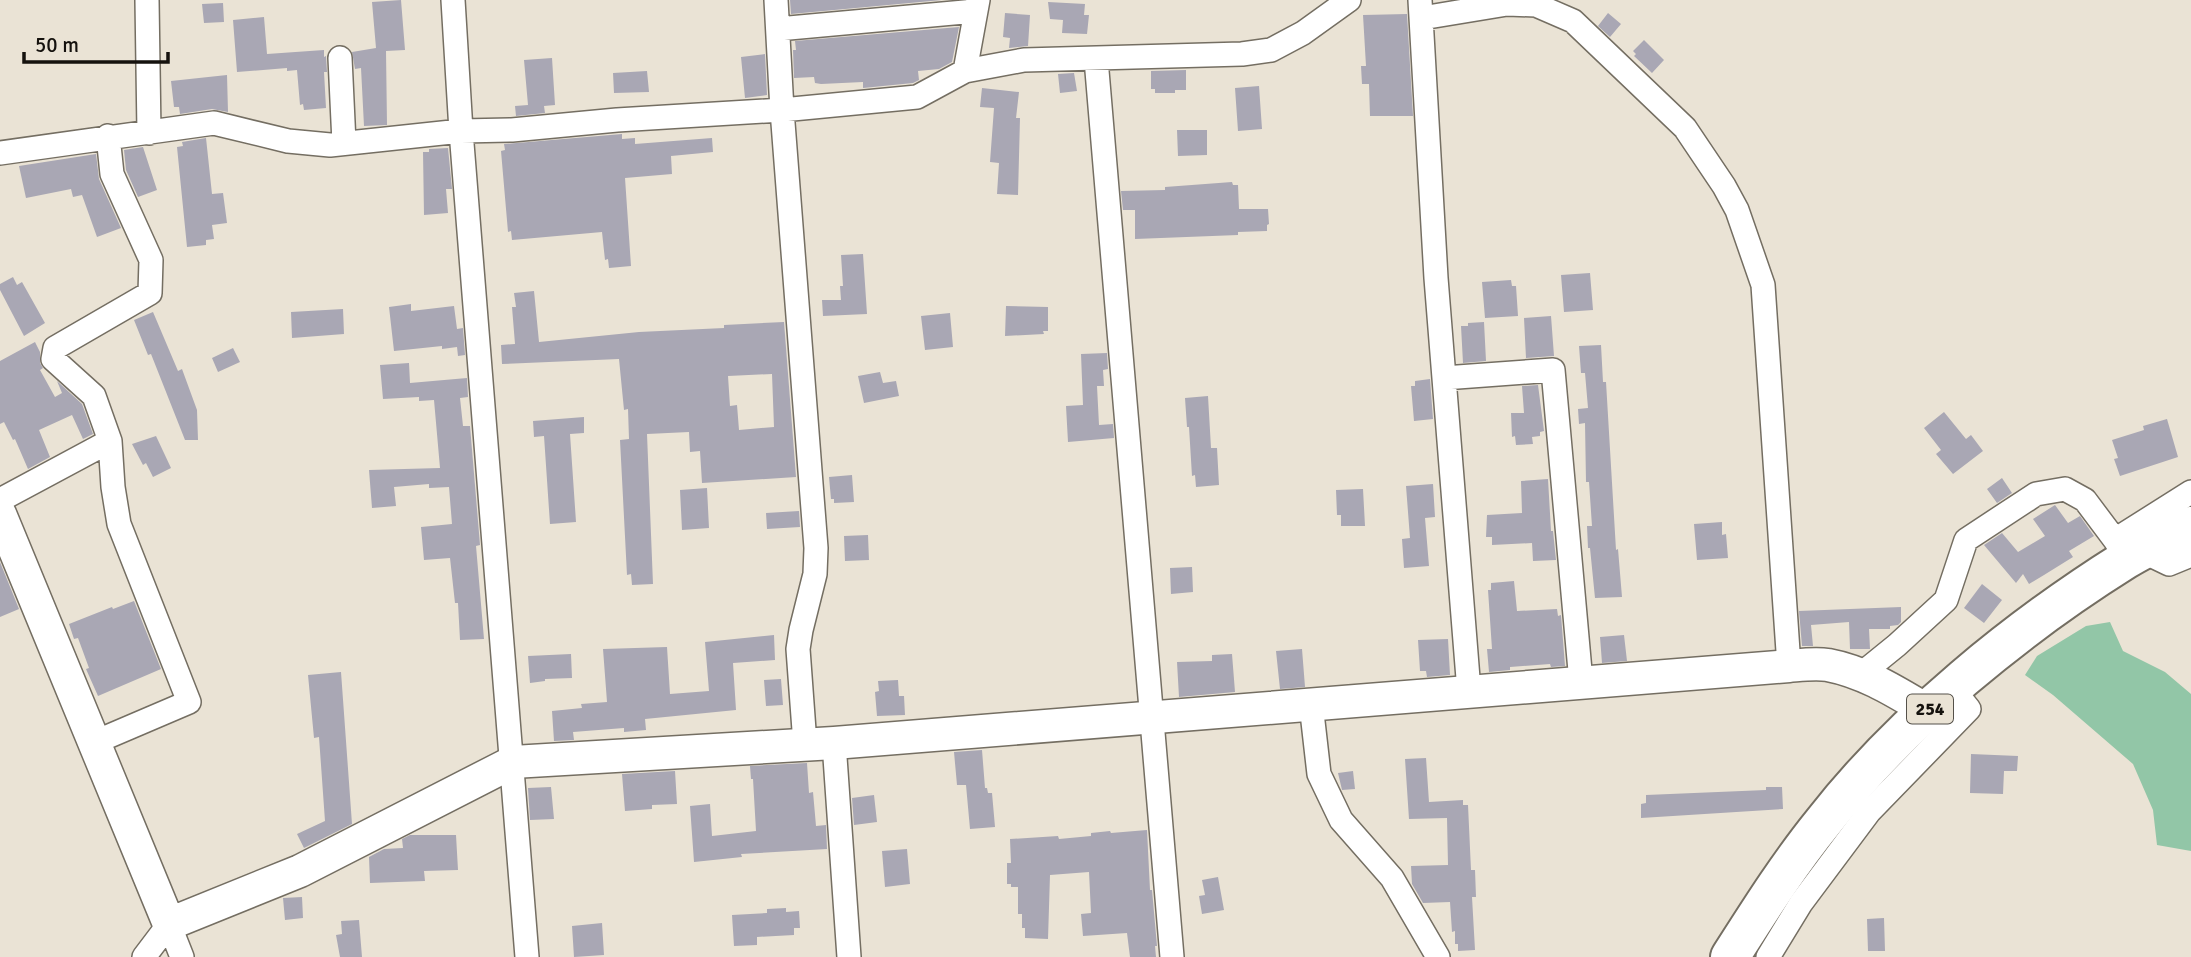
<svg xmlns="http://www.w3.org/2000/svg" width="2191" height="957" font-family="Signika,sans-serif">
<rect width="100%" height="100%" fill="#eae3d5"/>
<path fill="#92c6a7" d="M2110,622L2123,651L2165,672L2191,694V851L2157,845L2153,810L2133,764L2053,695L2025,675L2037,656L2086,626Z"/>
<path fill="#a9a7b4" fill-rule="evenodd" d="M401,0L405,50L386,51L387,125L364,126L361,68L355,69L352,52L376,48L372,2Z
M790,0H942L791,14Z
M1048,2L1085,4L1084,15H1089L1087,34L1062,33L1063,20L1050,19Z
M223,3L224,22L204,23L202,4Z
M1005,13L1030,15L1028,46L1009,48L1010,38L1003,37Z
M1608,13L1621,24L1610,37L1598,26Z
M1407,14L1413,116H1370L1369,84H1362L1361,66H1366L1363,15Z
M264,17L267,54L324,50V57L326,56L327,72H324L326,108L304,110L303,104L300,105L297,70L287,71V68L237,72L233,20Z
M959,27L952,62L939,69L918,71L919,80L913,83L863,88V82L821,84L815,83L814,77L794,78L793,50H796L795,41Z
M1644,40L1664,60L1652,73L1634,56L1636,54L1633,51Z
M765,54L767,95L745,98L741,57Z
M552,58L555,105L544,106L545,113L516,116L515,106L528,105L524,60Z
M1186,70V90H1175V93H1155V89H1151V71Z
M647,71L649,92L614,93L613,73Z
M1074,73L1077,91L1060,93L1058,74Z
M227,75L228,112L212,109L180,114L179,107H174L171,81Z
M1259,86L1262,129L1238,131L1235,88Z
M982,88L1019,92L1016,118H1020L1018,195L997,194L999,163L990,162L994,108L980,107Z
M1177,130H1207V155L1178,156Z
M622,134V139L635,138V144L712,138L713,152L671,156L672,174L625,178L631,266L609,268L608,259L605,260L602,232L512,240L511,231L508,232L501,151L505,150L504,144Z
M206,138L212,194L223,193L227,223L212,225L214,239L206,240V245L187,247L177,147L183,146L182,142Z
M143,147L157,190L138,197L126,170L124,150Z
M448,148L452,189H446L448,213L424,215L423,152H429V149Z
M96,154L99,179L121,228L97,237L82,195L73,197L71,189L26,198L19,166Z
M1232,182L1233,185H1238L1239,209H1268L1269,224L1267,225V231L1238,232V235L1135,239V210H1123L1121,191L1165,190V187Z
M863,254L867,314L823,316L822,300H841L840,286H843L841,255Z
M1590,273L1593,310L1564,312L1561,275Z
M13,277L17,285L22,282L45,323L24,336L0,290V284Z
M1511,280L1512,286H1516L1518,316L1485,318L1482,282Z
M534,291L539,342L639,332L724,328V325L784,322L796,477L702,483L700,451L690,452L689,432L647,434L653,584L632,585L631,574L627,575L620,440L629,439L628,409L624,410L619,359L502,364L501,345L515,344L512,307H516L514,293ZM772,374L774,427L739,430L737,405L730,406L728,376Z
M411,304V311L454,306L457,329L463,328L465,355L458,356L457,347L442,349V346L394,351L389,307Z
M1006,306L1048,307V331H1043L1044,334L1005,336Z
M343,309L344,334L292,338L291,312Z
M153,312L178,371L182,369L197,410L198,440H185L151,354L148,355L134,320Z
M950,313L953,347L925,350L921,316Z
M1551,316L1554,356L1526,358L1524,318Z
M1484,322L1486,361L1463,363L1461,326H1468V323Z
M35,342L40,352V363L43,368L40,370L55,397L62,393L57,381L82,404L93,434L83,439L72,415L39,430L50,457L28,469L15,439L13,440L4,422L0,424V361Z
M1601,345L1603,382H1606L1616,550L1618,549L1622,597L1595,598L1590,548H1588L1587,526H1592L1589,482H1586L1585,423L1579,424L1578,409L1588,408L1585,373H1581L1579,346Z
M233,348L240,362L218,372L212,358Z
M1107,353L1108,369L1103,370L1104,386H1097L1099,425L1113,424L1114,438L1068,442L1066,406L1083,405L1081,354Z
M409,363L410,383L467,378L468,397L460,398L463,426H470L480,545L476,546L484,639L460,640L458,603H455L450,558L424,560L421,527L452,524L449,487L429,488V484L394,487L396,506L372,508L369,470L440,468L434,400L419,401V397L383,399L380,365Z
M880,372L883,383L896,381L899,396L864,403L858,376Z
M1430,379L1433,419L1414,421L1411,386H1415V381Z
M1538,385L1544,431L1540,432V436L1532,437L1533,444L1516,445L1515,436L1512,437L1511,413H1524L1522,386Z
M1208,396L1211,448H1217L1219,485L1196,487L1195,475L1192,476L1189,427H1187L1185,398Z
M1944,412L1966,439L1971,435L1983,451L1953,474L1936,454L1941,450L1924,428Z
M584,417V433L570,434L576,522L550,524L544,436L534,437L533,421Z
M2167,419L2178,457L2120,476L2114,459L2118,458L2112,440L2144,430L2143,426Z
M156,436L171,468L153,477L146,463L143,465L132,444Z
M852,475L854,502L834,503V499H831L829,477Z
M2002,478L2012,493L1997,503L1987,489Z
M1548,479L1551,531H1553L1556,560L1533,561L1532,543L1492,545V537H1486L1487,515L1522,513L1521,481Z
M1433,484L1435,517L1425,518L1429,566L1404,568L1402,539L1410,538L1406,486Z
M707,488L709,528L682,530L680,490Z
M1363,489L1365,526H1341V515H1337L1336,490Z
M2055,505L2068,523L2080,516L2094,536L2069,551L2073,557L2044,575L2029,584L2023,574L2016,583L1984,545L2002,533L2018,552L2045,536L2033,519Z
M799,511L800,527L767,529L766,513Z
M1722,522V535L1726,534L1728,558L1697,560L1694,524Z
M868,535L869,560L845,561L844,536Z
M0,562L19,609L0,617Z
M1192,567L1193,592L1171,594L1170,568Z
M1514,581L1517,611L1557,609L1558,616L1561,615L1565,666L1551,667L1550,664L1510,667V670L1489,672L1487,649H1492L1488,590H1491V583Z
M1982,584L2002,600L1984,623L1964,608Z
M134,601L161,669L98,696L86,669L89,668L78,638L74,639L69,624L112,607L113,609Z
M1901,607V622L1898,625L1890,626V629H1869L1870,649H1850L1849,622L1811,625L1813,646H1802L1799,611Z
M774,635L775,660L733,663L736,710L645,719L646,730L624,732V728L573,732L574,740L554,741L552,711L582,708L581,704L607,702L603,649L667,647L670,694L709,691L705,642Z
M1624,635L1627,661L1602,663L1600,637Z
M1448,639L1450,675L1427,677L1426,671H1420L1418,640Z
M1302,649L1305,687L1280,689L1276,651Z
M571,654L572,678L545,679V681L530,683L528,656Z
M1232,654L1235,692L1179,697L1177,662L1212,661V655Z
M341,672L352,824L304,848L297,834L325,821L319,737L314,738L308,675Z
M781,679L783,705L766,706L764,680Z
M898,680L899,696H904L905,715L877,716L875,692L879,691L878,681Z
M982,750L985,788H987L988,793H992L995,827L970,829L966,785H957L954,752Z
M1971,754L2018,756L2017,771H2004L2003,794L1970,793Z
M1426,758L1429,802L1463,800V805H1468L1471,870H1475L1476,897H1472L1475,950L1458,951V944H1455V931L1452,932L1450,902L1423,903L1412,884L1411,866L1448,865L1447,818L1409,819L1405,759Z
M807,763L809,793L813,792L816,826L826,825L827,849L741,854L742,857L694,862L690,806L710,804L712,836L756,831L753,779H751L750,766Z
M675,771L677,804L652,805V809L625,811L622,774Z
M1353,771L1355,789L1342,790L1338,773Z
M551,787L554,819L530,820L528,788Z
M1766,787H1782L1783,809L1641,818V804L1646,803V795L1766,790Z
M874,795L877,822L854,825L852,798Z
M1147,830L1150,890H1152L1157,946H1155L1156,957H1130L1127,933L1083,936L1081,914L1091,913L1089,872L1050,875L1048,939L1025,938V928H1022V914H1018V887H1011V884H1007V863H1011L1010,839L1058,836L1059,839L1091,836V833L1110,831L1111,833Z
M410,835H456L458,870L424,871L425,881L370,883L369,857L384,849L403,848L402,839Z
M907,849L910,884L885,887L882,851Z
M1218,877L1224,910L1202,914L1199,896L1205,895L1202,880Z
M302,897L303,918L285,920L283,898Z
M786,908V912L799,911L800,928H794V935L757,937V945L734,946L732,915L767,913V909Z
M1884,918L1885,951H1868L1867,919Z
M359,920L362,957H340L336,935L342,934L341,921Z
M602,923L604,955L574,957L572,926Z"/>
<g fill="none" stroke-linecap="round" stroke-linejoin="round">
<g stroke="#746e62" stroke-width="26">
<path id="street" d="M147,0L149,133
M453,0L461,131L527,957
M776,0L782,110L816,548L815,574L801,630L798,649L805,744
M1420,0L1436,278L1469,691
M1422,18L1507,4L1536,5L1573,21L1685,128L1724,186L1737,210L1763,285L1789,666
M778,29L975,11
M340,58L344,143
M1096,59L1172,957
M965,71L978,0
M108,136L112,174L151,260L150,293L55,348L53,359L94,396L110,441
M0,153L214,123L288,141L330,145L461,131L512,130L617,120L782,110L917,97L965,71L1024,60L1242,54L1271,50L1303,33L1349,0
M1444,378L1553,370L1581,682
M0,500L110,441L113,487L119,524L189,702L93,743
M2142,551L2169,564L2191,555
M2123,553L2115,540L2191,492
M1860,675L1897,645L1946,600L1966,540L2036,494L2065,489L2085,500L2115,540
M1311,704L1319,774L1341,820L1392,878L1438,957
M834,743L849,957
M169,924L182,957
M144,957L169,924
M1768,957L1801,903L1869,812L1969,709L1953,689"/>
</g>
<g stroke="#746e62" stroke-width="35">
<path id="secondary" d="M0,514L169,924L300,871L513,762L834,743L1789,666C1801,665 1815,663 1828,665C1865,672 1896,692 1928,711"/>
</g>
<g stroke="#746e62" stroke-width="42">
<path id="highway" d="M1730,957C1760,910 1789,864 1824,821C1902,721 2018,627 2125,560C2146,547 2169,537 2191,526"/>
</g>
<use href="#street" stroke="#fff" stroke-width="23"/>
<use href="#secondary" stroke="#fff" stroke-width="32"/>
<use href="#highway" stroke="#fff" stroke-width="38"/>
</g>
<g text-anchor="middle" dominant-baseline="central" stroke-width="5" stroke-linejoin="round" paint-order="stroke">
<rect fill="#eae3d5" stroke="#55514a" stroke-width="2" x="1907" y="694.5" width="46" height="29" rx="5"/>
<g font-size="18" font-weight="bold" fill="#15120e">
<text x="1930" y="709">254</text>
</g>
</g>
<path d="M24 52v10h144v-10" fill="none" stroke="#15120e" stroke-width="3.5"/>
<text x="35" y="52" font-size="21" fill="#15120e" stroke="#eae3d5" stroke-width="5" paint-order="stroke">50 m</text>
</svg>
